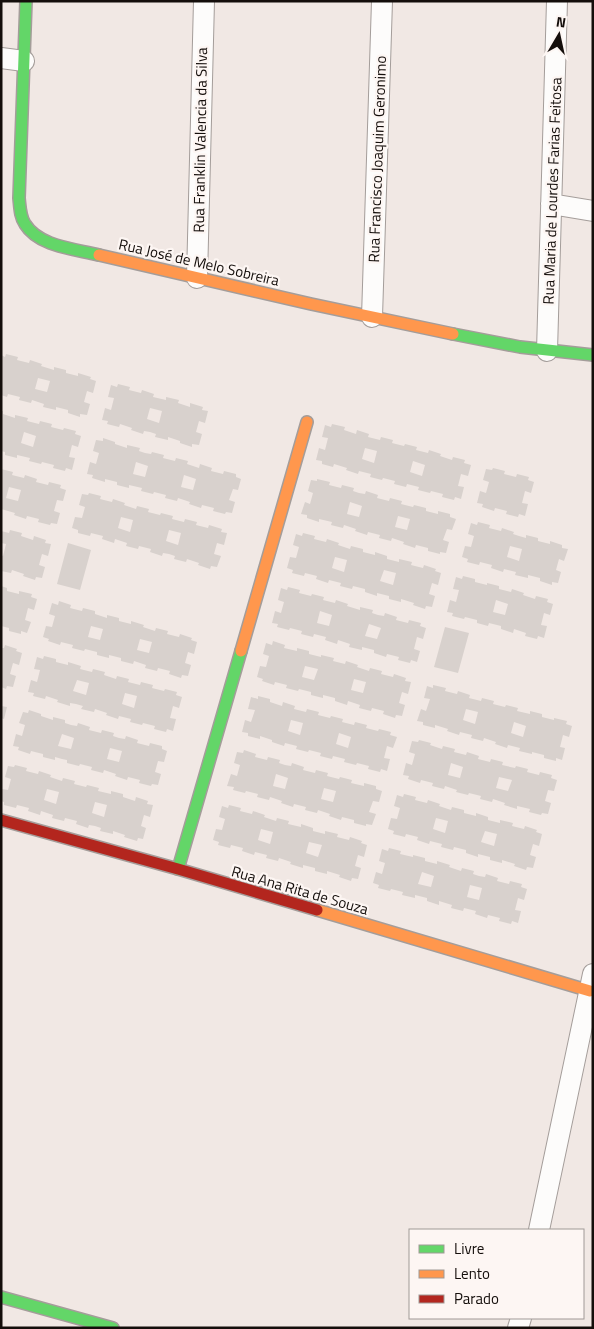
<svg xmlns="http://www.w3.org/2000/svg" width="594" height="1329" font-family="'Titillium Web',sans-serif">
<rect width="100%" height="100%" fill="#f1e8e4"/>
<path fill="#d8d1cd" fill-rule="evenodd" d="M6,354L18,357L17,360L29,363L30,360L42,364L41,366L54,370V367L66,370V373L78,376V373L91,377L90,379L96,381L93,393L87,391L84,402L90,404L87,415L80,414V417L68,413V410L56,407V410L43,407L44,404L32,400L31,403L19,400L20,397L8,394L7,397L1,395V355L5,357ZM38,378L50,381L47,392L35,389Z
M118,384L130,387L129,390L141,393L142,390L154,394L153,397L166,400V397L179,400L178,403L190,407V403L203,407L202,410L208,411L205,423L199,421L196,432L202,434L199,445L192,444V447L180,443V441L168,437V440L155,437L156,434L150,432L144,431L143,434L131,430L132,428L120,424L119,427L107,424L108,421L102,420L105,408L111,410L114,398L108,397L111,385L117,387ZM150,408L162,411L159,423L147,419Z
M1,411H3V414L15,418V415L28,418L27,421L39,424L40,421L52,424L51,427L63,430L64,428L76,431L75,434L81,436L78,447L72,445L69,457L75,458L72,470L66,468L65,471L53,468L54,465L42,462L41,464L29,461L30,458L17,455V458L5,455V452L1,451ZM24,432L36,436L33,447L21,443Z
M332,424L345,427L344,430L356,434L357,430L369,434L368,437L380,440L381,437L393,440L392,443L404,446L405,444L417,447L416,450L428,453L429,450L441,454L440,456L452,460L453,457L465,460L464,463L471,465L468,476L461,474L458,486L464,487L461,499L455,497L454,500L442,497L443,494L431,491L430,493L418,490L419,487L407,484L406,487L394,484L395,481L383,478L382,480L370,477L371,474L359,471L358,474L346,470L347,468L334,464L333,467L322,464V461L316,460L319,448L325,450L328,438L322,437L325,425L331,427ZM365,448L377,451L374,463L362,459ZM413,461L425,465L422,476L410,472Z
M103,438L115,442V444L127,448V445L140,448L139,451L145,453L151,454L152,452L164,455L163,458L175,461L176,458L188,461L187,464L199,468L200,464L212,468L211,471L223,474L224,471L236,474V477L241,479L238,490L233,489L229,500L235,502L232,513L226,512L225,514L213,511L214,508L202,505L201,508L189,504L190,502L178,498L177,501L165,498L166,495L154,492L153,494L141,491L142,488L129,485V488L117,485V482L105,479V482L92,478L93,475L87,474L90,462L96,464L99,453L93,451L96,440L103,441ZM136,462L148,466L145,477L133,474ZM184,475L196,479L193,490L181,487Z
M493,468L505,471L504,474L516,477L517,474L529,477L528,480L534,482L531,493L525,491L522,503L528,504L525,516L519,514L518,517L506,514L507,511L495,508L494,511L482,507L483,504L477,503L480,491L486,493L489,482L483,480L486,469L492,470Z
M1,469L13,472L12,475L24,478L25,475L37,479L36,482L48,485L49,482L61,485L60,488L66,490L63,501L57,500L54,511L60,513L57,524L51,523L50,525L38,522L39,519L27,516L26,519L14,515L15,513L1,509ZM9,487L21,490L18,501L6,498Z
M317,479L330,482L329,485L341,488L342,485L354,488L353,491L359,493L365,494L366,491L378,495L377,498L389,501L390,498L402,501L401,504L413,507L414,505L426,508V511L438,514V511L450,514V517L456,519L452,530L447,529L443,540L449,542L446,553L440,552V554L428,551V548L416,545L415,548L403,544L404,542L392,538L391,541L379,538L380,535L368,532L367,535L355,531L356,529L344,525L343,528L331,525L332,522L319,519V522L307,518V515L301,514L305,502L310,504L313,493L308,491L311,480L317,481ZM350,502L362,506L359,517L347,514ZM398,516L410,519L407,530L395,527Z
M89,493L101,496L100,499L112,502L113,499L125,503L124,505L136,509L137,506L149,509L148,512L160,515L161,513L173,516L172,519L184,522L185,519L197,522L196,525L208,528L209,525L222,529L221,532L227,533L224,545L217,543L214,554L221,556L217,567L211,566L210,569L198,565L199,563L187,559L186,562L174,559L175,556L169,554L163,553L162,556L150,552L151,549L139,546L138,549L126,546L127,543L115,539L114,543L102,539L103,536L91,533L90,536L78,533V530L72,528L75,517L82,518L85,507L79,505L82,494L88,495ZM121,517L133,520L130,532L118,528ZM169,530L181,533L178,545L166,541Z
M478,522L490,525L489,528L501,531L502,528L514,532L513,534L519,536L526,538V535L538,538V541L550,544V541L562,545V548L568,549L564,561L559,559L556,570L561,572L558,583L552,582V585L540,581V578L528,575V578L515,575L516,572L504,569L503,572L491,568L492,565L480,562L479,565L467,562L468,559L462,557L465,546L471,547L474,536L468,534L471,523L477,525ZM510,546L522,549L519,561L507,557Z
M10,530L22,533L21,536L33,540L34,536L46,540L45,543L51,544L48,556L42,554L39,565L45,567L42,578L36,577L35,580L23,576L24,574L12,570L11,573L1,571V555L3,556L6,544L1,543V531L9,533Z
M303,533L315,536L314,539L326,542L327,539L339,543L338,545L350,549L351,546L363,549V552L375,555V552L387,556V559L399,562V559L412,562L411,565L423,568L424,565L436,569L435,571L441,573L438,585L432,583L429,594L435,596L432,607L426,606L425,609L413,605L414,603L401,599V602L389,599V596L377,593V596L365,592V589L353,586L352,589L340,586L341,583L329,580L328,583L316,579L317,576L305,573L304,576L292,573L293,570L287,568L290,557L296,558L299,547L293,545L296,534L302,536ZM335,557L347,560L344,572L332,568ZM384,570L396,573L393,585L380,581Z
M68,543L91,550L80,590L57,584Z
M463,576L475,579V582L487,585V583L499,586V589L511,592L512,589L524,593L523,595L535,599L536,596L548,599L547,602L553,604L550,615L544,613L541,625L547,626L544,638L538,636L537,639L525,636L526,633L514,629L513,633L501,629V626L489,623L488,626L477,623V620L465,617L464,619L452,616L453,613L447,612L450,600L456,602L459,590L453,589L456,577L462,579ZM496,600L508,604L505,615L493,612Z
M1,586L7,588V591L19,594V591L32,594L31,597L37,599L34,610L28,608L25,620L31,622L27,633L21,631V634L9,631V628L1,626Z
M288,587L300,590L299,593L311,596L312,594L324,597L323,600L335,603L336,600L348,604L347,606L360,610V607L373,610L372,613L378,615L384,616L385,613L397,617L396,620L408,623L409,620L421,623L420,626L426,628L423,639L417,637L414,649L420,651L417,662L411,660L410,663L398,660L399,657L387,654L386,657L374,653V650L362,647V650L349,647L350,644L338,640L337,644L325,640L326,637L314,634L313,637L301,634L302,631L290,628L289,630L277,627L278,624L272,623L275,611L281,613L284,602L278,600L281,588L287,590ZM320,611L332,615L329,626L317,623ZM369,624L381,628L377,639L365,636Z
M59,601L71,605L70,608L82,611L83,608L95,611V614L107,618V615L119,618V621L131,624V621L144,625L143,627L155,631L156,628L168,631L167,634L179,637L180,634L192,638L191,640L197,642L194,654L188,652L185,663L191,665L188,676L182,675L181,678L169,674L170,671L158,668L157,671L145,668L146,665L134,661L133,664L121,661V658L109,655V658L97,655V652L85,649L84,651L72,648L73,645L61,642L60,645L48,641L49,639L43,637L46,626L52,627L55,616L49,614L52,603L58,605ZM91,626L103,629L100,640L88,637ZM140,639L152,642L149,653L137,650Z
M445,627L469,633L458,673L434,667Z
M273,641L285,645L284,648L297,651V648L309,651V654L321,657V655L334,658L333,661L345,664L346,661L358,665L357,667L369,671L370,668L382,671L381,674L393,677L394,674L406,678L405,681L411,682L408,694L402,692L399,703L405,705L402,716L396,715L395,718L383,714L384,711L372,708L371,711L359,708L360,705L348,701L347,705L335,701V698L323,695V698L311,695V692L299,689L298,691L286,688L287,685L275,682L274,685L262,681L263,679L257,677L260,666L266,667L269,656L263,654L266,643L272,645ZM305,666L318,669L314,680L302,677ZM354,679L366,682L363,693L351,690Z
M5,645L17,649L16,651L22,653L19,665L13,663L10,674L16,676L13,687L7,686L6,689L1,687V648H4Z
M44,656L56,659V662L68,665V662L81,666L80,669L92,672L93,669L105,672L104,675L116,679L117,676L129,679L128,682L140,685L141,682L153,685L152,688L164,691L165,689L177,692L176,695L182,697L179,708L173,706L170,718L176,719L173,731L167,729L166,732L154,729L155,726L143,723L142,725L130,722L131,719L119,716L118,719L106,715L107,713L95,709L94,712L81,709L83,706L76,704L70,703V706L57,702L58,700L46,696L45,699L33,696L34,693L28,692L31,680L37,682L40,670L34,669L37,657L43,659ZM77,680L89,683L86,695L73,691ZM125,693L137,696L134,708L122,704Z
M433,685L446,688L445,691L457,694L458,691L470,695L469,698L481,701L482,698L494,701L493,704L505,707L506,705L518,708L517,711L530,714V711L542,714V717L554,720V718L567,721L566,724L572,726L569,737L563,735L560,747L565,748L562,760L556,758V761L544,758V755L532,752V754L519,751L520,748L508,745L507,748L495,744L496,742L484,738L483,741L471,738L472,735L460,732L459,735L447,731L448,729L435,725V728L423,725V722L417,721L421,709L426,711L430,699L424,698L427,686L433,688ZM466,709L478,712L475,724L463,720ZM514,722L526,726L523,737L511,733Z
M258,696L270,699V702L282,706L283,702L295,706L294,709L306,712L307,709L319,712L318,715L330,718L331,716L343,719L342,722L354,725L355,722L367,725L366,728L378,731L379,729L391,732L390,735L397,737L393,748L387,746L384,758L390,759L387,771L381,769L380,772L368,769L369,766L357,763L356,765L344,762L345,759L333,756L332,759L320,756L321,753L309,750L308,752L296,749L297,746L285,743L284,746L272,742V740L260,736V739L248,736V733L242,732L245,720L251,722L255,710L248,709L251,697L258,699ZM291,720L303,723L300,735L288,731ZM339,733L351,737L348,748L336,744Z
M1,706L7,707L4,719L1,718Z
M29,710L41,714V716L53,720V717L65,720V723L71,725L77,726L78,723L90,727L89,730L101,733L102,730L114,733L113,736L119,738L125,739L126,736L138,740L137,743L149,746L150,743L162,746V749L167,751L164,762L158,761L155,772L161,774L158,785L152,784L151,786L139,783L140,780L128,777L127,780L115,776L116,774L104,770L103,773L91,770L92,767L80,764L79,766L67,763V760L62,759L55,757V760L43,757V754L31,751L30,754L18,750L19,747L13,746L16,734L22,736L25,725L19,723L23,712L28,713ZM62,734L74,738L71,749L58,746ZM110,748L122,751L119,762L107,759Z
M419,740L431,743L430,745L442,749L443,746L455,749L454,752L466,755L467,752L479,756L478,759L490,762L491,759L503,762L502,765L515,768L516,766L528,769L527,772L539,775L540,772L552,775L551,778L557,780L554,791L548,790L545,801L551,803L548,814L542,813L541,815L529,812L530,809L517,806V809L504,805L505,803L493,799L492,802L480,799L481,796L469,793L468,795L456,792L457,790L445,786L444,789L432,786L433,783L421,780L420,783L408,779L409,776L403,775L406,763L412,765L415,754L409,752L412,741L418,742ZM451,763L463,767L460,778L448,775ZM499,777L512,780L508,791L496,788Z
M244,750L256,754L255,757L267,760L268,757L280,760L279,763L285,765L291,766L292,763L304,767L303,770L315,773L316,770L328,773L327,776L339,779L340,777L352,780L351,783L364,786V783L376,786V789L382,791L379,802L373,801L369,812L376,814L372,825L366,824V826L354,823V820L342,817L341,820L329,816L330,814L318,810L317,813L305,810L306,807L294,804L293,807L281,803L282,801L270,797L269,800L257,797L258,794L246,791L245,793L233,790L234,787L227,786L231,774L237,776L240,765L234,763L237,752L243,753ZM276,774L288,778L285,789L273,786ZM324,788L336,791L333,802L321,799Z
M15,765L27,768L26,771L38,774L39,771L51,775L50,777L62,781L63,778L75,781L74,784L86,787L87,785L99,788L98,791L111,794V791L123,794V797L135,801L136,797L148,801L147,804L153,805L150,817L144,815L141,826L146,828L143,839L138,838L137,841L124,837L125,835L113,831V834L100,831L101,828L95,826L89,825L88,828L76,824L77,821L65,818L64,821L52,818L53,815L41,811L40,815L28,811L29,808L17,805L16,808L4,805V802L1,801L2,789L8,790L11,779L5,777L8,766L14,767ZM47,789L59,792L56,804L44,800ZM95,802L107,805L104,817L92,813Z
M404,794L416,797L415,800L427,803L428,800L440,804L439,806L451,810L452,807L464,810V813L476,816V813L488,817V820L500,823V820L513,823L512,826L524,829L525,826L537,830L536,832L542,834L539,846L533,844L530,855L536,857L533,868L527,867L526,870L514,866L515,864L502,860V863L490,860V857L478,854V857L466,853V850L454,847L453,850L441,847L442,844L430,841L429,844L417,840L418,837L406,834L405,837L393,834L394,831L388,829L391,818L397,819L400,808L394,806L397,795L403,797ZM436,818L448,821L445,833L433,829ZM485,831L497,834L494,846L481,842Z
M229,805L241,808L240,811L252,814L253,811L265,815L264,817L276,821L277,818L289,821L288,824L301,827V824L313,828V831L325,834V831L338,834L337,837L349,840L350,837L362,841L361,843L367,845L364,857L358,855L355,866L361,868L358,879L352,878L351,881L339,877L340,875L327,871V874L315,871V868L303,865V868L290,864L291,862L279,858L278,861L266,858L267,855L255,852L254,855L242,851L243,848L231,845L230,848L218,845L219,842L213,840L216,829L222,830L225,819L219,817L222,806L228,808ZM261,829L273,832L270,844L258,840ZM309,842L322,845L318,857L306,853Z
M389,848L401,851L400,854L413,857V855L425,858V861L437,864V861L450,865L449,867L461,871L462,868L474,871L473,874L479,876L485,877L486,874L498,878L497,881L509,884L510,881L522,884L521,887L527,889L524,900L518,898L515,910L521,911L518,923L512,921L511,924L499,921L500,918L488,915L487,918L475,914L476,911L464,908L463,911L451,908L452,905L439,901V905L427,901V898L415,895V898L402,895L403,892L391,889L390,891L378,888L379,885L373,883L376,872L382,874L385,863L379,861L382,849L388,851ZM422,872L434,876L431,887L418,884ZM470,885L482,888L479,900L467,897Z"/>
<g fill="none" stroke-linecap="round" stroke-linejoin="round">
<g stroke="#a49d9a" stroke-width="22">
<path id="street" d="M1,58L24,61
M551,204L593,211
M197,278L204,1
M372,317L382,1
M547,351L557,1
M539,1230L593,974
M518,1328L521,1318"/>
</g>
<g stroke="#a49d9a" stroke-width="14">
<path id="fast" d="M26,1L19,198C20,207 20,217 25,224C39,247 76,249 99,255
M453,334L520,347L593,355
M178,869L241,651
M1,1297L113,1328"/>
</g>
<g stroke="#a49d9a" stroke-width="14">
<path id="slow" d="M99,255L311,304L453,334
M241,651L307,422
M317,910L590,991"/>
</g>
<g stroke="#a49d9a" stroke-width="14">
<path id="jam" d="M1,820L178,869L317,910"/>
</g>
<use href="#street" stroke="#fdfcfb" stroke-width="20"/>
<use href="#fast" stroke="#63d668" stroke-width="11"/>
<use href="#slow" stroke="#ff974d" stroke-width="11"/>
<use href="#jam" stroke="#b3261e" stroke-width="11"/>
</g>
<g text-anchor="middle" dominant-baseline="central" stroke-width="4.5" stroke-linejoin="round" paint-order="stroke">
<g font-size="15" fill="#140e0b" stroke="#fdf6f3">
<text transform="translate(200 140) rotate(-89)">Rua Franklin Valencia da Silva</text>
<text transform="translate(377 159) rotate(-88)">Rua Francisco Joaquim Geronimo</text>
<text transform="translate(552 191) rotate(-88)">Rua Maria de Lourdes Farias Feitosa</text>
<text transform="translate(199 262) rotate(13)">Rua José de Melo Sobreira</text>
<text transform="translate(300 890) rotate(16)">Rua Ana Rita de Souza</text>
</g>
</g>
<rect width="594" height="1329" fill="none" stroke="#140e0b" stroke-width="5"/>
<rect x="409" y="1229" width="175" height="90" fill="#fdf6f3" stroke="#a09996"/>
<rect x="419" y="1245" width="25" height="8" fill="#63d668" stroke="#a09996"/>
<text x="454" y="1254" font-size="15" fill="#140e0b">Livre</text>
<rect x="419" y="1270" width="25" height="8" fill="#ff974d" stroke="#a09996"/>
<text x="454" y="1279" font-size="15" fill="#140e0b">Lento</text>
<rect x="419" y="1295" width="25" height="8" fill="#b3261e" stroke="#a09996"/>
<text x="454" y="1304" font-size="15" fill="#140e0b">Parado</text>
<g transform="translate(559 35) rotate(9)" stroke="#fdf6f3" stroke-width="4" paint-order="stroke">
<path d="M0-4L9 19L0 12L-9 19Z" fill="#140e0b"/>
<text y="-8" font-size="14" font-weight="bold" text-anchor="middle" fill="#140e0b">N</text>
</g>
</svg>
